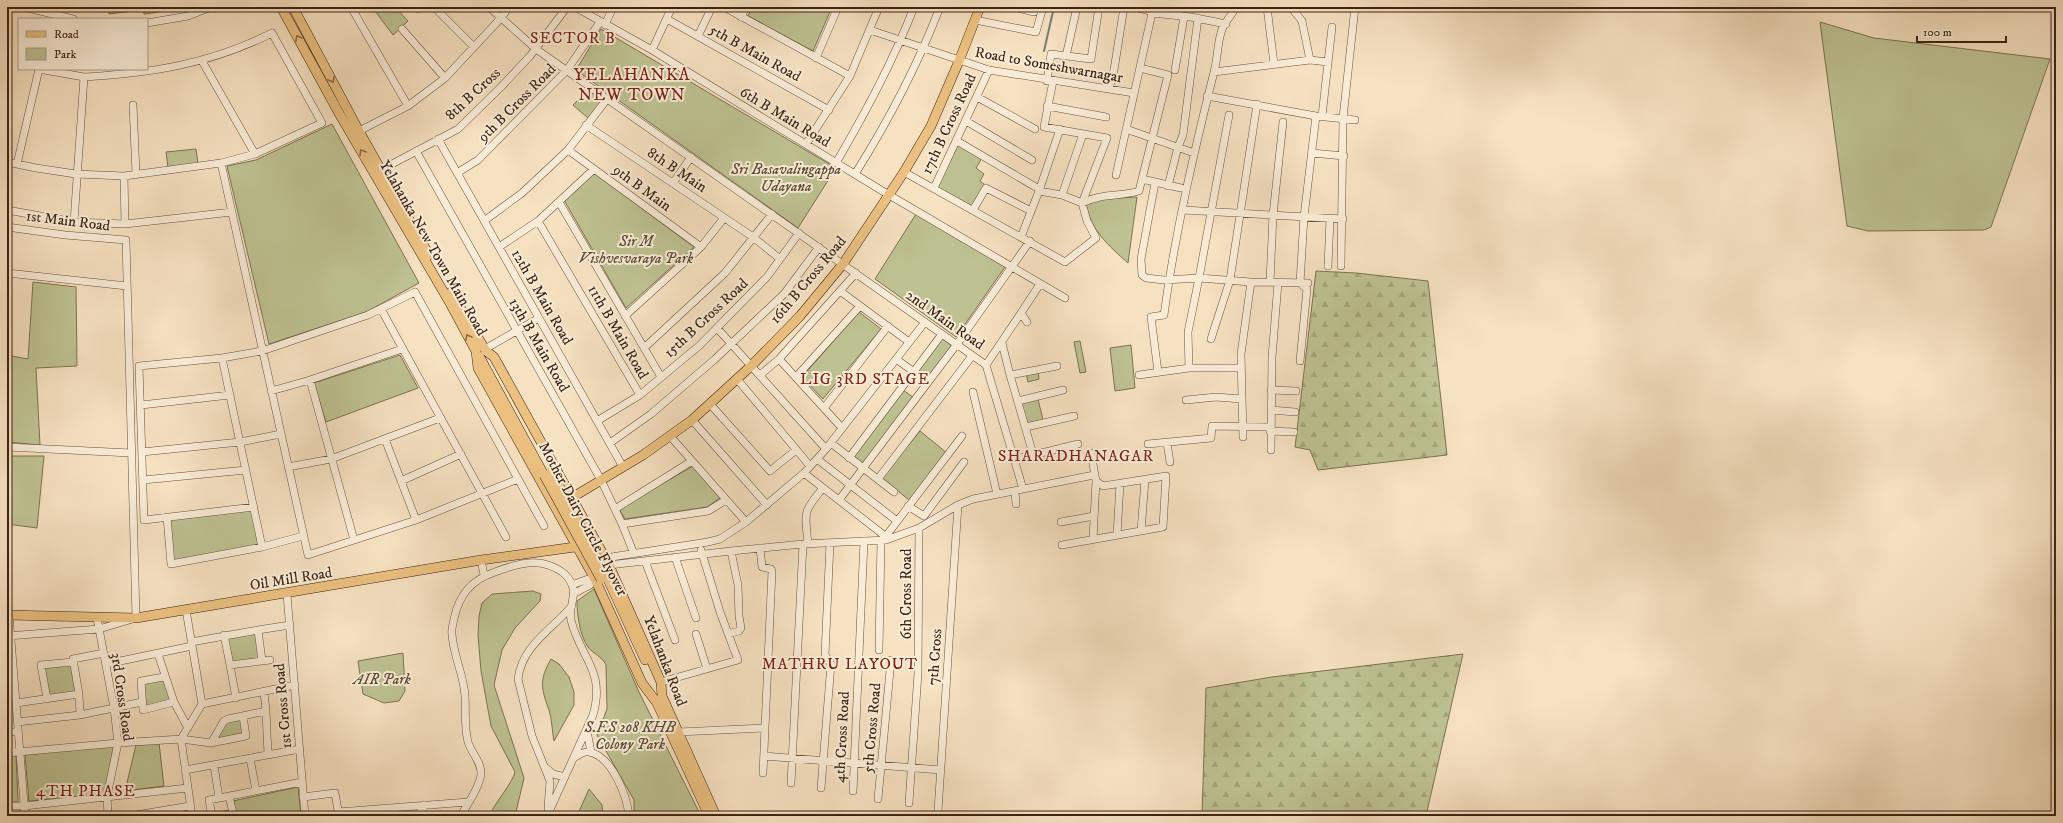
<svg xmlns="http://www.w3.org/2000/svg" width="2063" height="823" font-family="'IM FELL DW Pica',serif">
<defs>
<pattern id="forest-firs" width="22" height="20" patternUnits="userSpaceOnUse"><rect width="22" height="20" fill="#bec292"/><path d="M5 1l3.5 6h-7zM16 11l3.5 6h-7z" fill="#a4a67d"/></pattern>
</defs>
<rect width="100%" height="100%" fill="#f6e1c1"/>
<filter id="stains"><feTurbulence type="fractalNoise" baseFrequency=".005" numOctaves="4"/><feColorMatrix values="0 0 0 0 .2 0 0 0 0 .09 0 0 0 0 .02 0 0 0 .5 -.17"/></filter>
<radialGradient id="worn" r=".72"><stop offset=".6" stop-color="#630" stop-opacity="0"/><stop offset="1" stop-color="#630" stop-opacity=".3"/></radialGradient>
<path fill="#bec292" stroke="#7d7253" d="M108,7H141V10L109,14Z
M143,7H181V9L144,14Z
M372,7H395L408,21L393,35Z
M752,7H832L813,51L748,16Z
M1820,22L1874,38L2050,59L1991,227L1984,230L1868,231L1847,226Z
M601,29L836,168L798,228L576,70Z
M588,90L604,100L589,119L573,105Z
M332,124L419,283L366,312L269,344L227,166L256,160Z
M959,143L982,158L976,168L984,174L980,181L985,185L972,206L937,187Z
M196,149L198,164L168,168L166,152Z
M594,173L694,247L626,308L564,200Z
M1137,197L1128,263C1109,246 1090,230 1086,203L1096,199Z
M916,214L1005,267L956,337L875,279Z
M33,282L76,287L77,366L36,368L40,445L7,442V355L28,359Z
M859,312L881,329L823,399L802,377Z
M942,338L952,346L927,379L917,372Z
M1080,341L1086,372L1080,373L1074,342Z
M1131,345L1135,388L1115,391L1110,348Z
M400,355L418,388L326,422L314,383Z
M1038,370L1039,379L1028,382L1026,373Z
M903,390L914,398L863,464L852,456Z
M1038,399L1043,420L1027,423L1021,403Z
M920,431L947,453L909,500L882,478Z
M7,456H44L37,528L7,524Z
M693,466L720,498L707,507L625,519L619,509Z
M254,507L262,547L171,564L167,517Z
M594,589L638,690L701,816H634V800L597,735L607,709L606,665C602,656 593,654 588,647C580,636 577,615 577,601Z
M533,591L541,594L540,601L515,628L502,650L494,685L524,778L515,816H489C495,803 513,782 515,772L491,726L481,671L478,635L479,616L482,603L492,594Z
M257,631L261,660L231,664L225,637Z
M403,653L405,691L399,701L384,703L363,694L358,661Z
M551,659L559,664L569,677L574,692V705L554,741C552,731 552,719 549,710C541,688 539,680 551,659Z
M72,663L77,692L49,697L44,666Z
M163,679L171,701L144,707L143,683Z
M241,718L244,735L214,740L225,722Z
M159,743L164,786L125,791L136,745Z
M115,745L105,794L29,801L25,755Z
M16,755L18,802H7V756Z
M298,787L301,816H236L233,801Z
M589,789L602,805L603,816H577Z"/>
<path fill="url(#forest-firs)" stroke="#7d7253" d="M1316,271L1356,273L1428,281L1447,455L1318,470L1310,450L1295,447Z
M1463,654L1426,816H1202L1206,688L1272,677Z"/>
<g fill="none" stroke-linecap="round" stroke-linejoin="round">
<path stroke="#768073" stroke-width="2" d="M1044,51L1054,7"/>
<g stroke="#6a523f" stroke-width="8">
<path id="minor" d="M24,7L73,19
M351,7L408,106
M416,7L418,9
M434,7L474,47
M489,7L536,49L986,365L1023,489
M575,7L652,50L884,192L1065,298
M724,7L850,76
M1013,7L1034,12
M1133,7L1147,10L1152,13L1191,17L1226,24
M1178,7L1179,16
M1267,7L1274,64
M741,17L746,7
M667,19L829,110
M975,20L1036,32L1043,7
M147,23L188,16L211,7
M605,25L613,7
M402,29L445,78
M870,30L989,70L1134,93
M698,36L712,7
M652,50L672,7
M1066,56L1077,7
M816,58L838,7
M1310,60L1328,62
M202,61L255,154
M1175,70L1184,17
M1214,72L1310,60L1302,21L1291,7
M1047,81L1051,54L1091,59L1099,7
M1109,89L1114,70L1124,7
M1207,96L1316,116L1355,120
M977,97L1035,129
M133,105L136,174
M1047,106L1106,117
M1322,116L1332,27
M966,121L1032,160
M586,125L753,237L780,259
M1060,129L1039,191L1062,195L1082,203
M1126,129L1194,153
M359,131L408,106L445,78L501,18L509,7
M438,139L623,467
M957,141L1039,189
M806,144L850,76L879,7
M568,150L701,247
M416,151L601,480L622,524L634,554
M1312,153L1344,156
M7,162L36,168L76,174L124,176L221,163L255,154L322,123L272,33C210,64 152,73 84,77L74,222
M221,163L308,555L416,520L518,479
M836,163C865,113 893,62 914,7
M17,164L39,69L84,77
M377,172L458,129L501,87L530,56L567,7
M904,172L1065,262L1096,238L1087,221L1082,203L1107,138L1044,127L1053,81
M457,173L478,160L567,70L600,22
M855,174C889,120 917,67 940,7
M1116,175L1152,13
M124,176L125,224
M1142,179L1181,188
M673,183L691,157
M1155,183L1141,259L1142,275L1146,278L1164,280L1199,278L1251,282L1308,283
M1168,186L1178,147L1183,135L1198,18
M934,188L989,70
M1062,195L1083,134
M559,202L661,377
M1082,203C1102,193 1119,197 1139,191L1168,75L1140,68
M7,210L74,222L125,224L232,212
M973,210L986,188L1031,211
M1183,210L1343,219
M484,221L522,193L568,150L607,99
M538,221L640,395
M7,227L65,235L126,240L136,618L99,629L7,636
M1021,237L1039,191
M499,247L538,221L594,169
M1328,266L1330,219
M1341,266L1343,118L1355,7
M7,273L127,286
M1270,282L1273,215L1283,122
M840,291L909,342
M381,309L506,537
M1021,313L1040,284
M625,316L701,247L724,218
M717,328L826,449
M1211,339L1230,280L1257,104
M1002,343L1010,375
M644,348L725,273L772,214
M485,349L539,318
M222,358L262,547
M779,359L842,428
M896,359L914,372
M1300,361L1307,289L1300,283L1304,217L1316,116
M986,365L1021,313L1027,322
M1189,368L1188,332L1199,278L1229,115
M1158,372L1151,317L1164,315C1175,233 1194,152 1214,72C1218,58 1217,40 1223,27C1227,20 1232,14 1236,7
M760,375L779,359L856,273
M1139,375L1189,368H1240
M796,377L860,306
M737,379L810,466
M310,380L354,540
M1271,390L1296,391
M271,391L310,380L402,349
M973,392L997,494
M1186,400L1216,397L1241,399
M1018,401L1063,390
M710,404L770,471L796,450
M141,405L230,395
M824,408L888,326
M1271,410L1295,412
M692,420L767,505
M597,421L640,395L700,345L767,277L799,233
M1026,427L1074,416
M1270,431L1294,432
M670,436L746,522
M1243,437L1241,354L1251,282
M385,439L416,520
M610,443L651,414L714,360L784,294L819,247
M831,443L894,492
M1167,443L1170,462
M1148,444L1211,438L1212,426L1270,427
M7,447L131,453
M1271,450L1272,357L1278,283
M142,452L240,442L281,434
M1033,454L1010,375L1057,366
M849,458L942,334
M817,459L897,521
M1016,459L1078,444
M288,467L331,459L440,418
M804,473L885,536
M878,479L972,356
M143,480L246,470
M401,481L461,454
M1015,491L1016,504
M839,500L957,344L1030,241
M908,506L924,516L964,462
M254,507L144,520L139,366L222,358L262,351L368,315L415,292L544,526
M615,509L692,461
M167,517L171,564L262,547L303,536
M1061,522L1094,516
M622,524L708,511L726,500
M1141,531L1145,480
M1117,535L1120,484
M1093,539L1096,481
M883,540L962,436
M808,544C805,512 802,513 823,488
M1062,545L1163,527L1166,476L1103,486L1096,481L1091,453
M760,548L762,567L771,569L772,571L763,773
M675,557L696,618
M605,558L708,542L720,539L746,522L804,473L826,449L925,322
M481,560L484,575
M645,561L675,640
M606,568L609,565L731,551L803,544L886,540L919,528L958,505L973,499L1094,475
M572,585L588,579H595
M575,593L590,585L597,577
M287,594L305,816
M9,615L25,816
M97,618L114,708L118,743L107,796L108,816
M258,630L290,625
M696,634L707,669
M728,634L739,631L741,628L739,616L738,585L731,551
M224,635L230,665L270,660
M191,642L258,630L262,661
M879,650L881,540
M158,654L174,702L188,728
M106,664L192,646
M230,665L236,698
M164,677L141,681L143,710L174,702
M661,682L738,660L720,612L701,550
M79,694L73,659L104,653
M47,699L41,665L73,662
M16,703L79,694L80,715
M202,704L295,685
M266,711L268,755
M17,722L80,715L142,702
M587,731L591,752
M7,732H18
M679,732L765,728
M181,739L202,704L186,610
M181,739L192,816
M211,743L224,721L228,719L266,711L264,692
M7,753L118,743L181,739L211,743L246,736L243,716
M764,756L941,770
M575,757C579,755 584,751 589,752C612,756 627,796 629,816
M250,758L256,791
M214,765L219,798
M546,768L553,774L565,777
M185,770L300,749
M791,783L803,544
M821,788L831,664L825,655L830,543
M853,791L864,541
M303,797L335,793L339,816
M878,799L891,660
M909,803L918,673L919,528
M7,806H24L188,788
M548,808L550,781L532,736L518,679C522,646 550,631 570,608
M938,811L958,505
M338,812L468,802
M130,816L190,806
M212,816L209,800L302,782
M218,816L233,813L229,796
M419,816L424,805
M461,816C467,804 479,789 481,775C482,762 471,753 468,742C464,727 466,711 465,696C464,675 453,655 452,634C451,630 453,624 454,619C459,595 471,580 495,572C510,566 531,559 548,565C559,569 568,574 572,585C577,597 568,607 571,620C580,658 606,670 593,715L547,816"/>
</g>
<g stroke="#3c2314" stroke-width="10">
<path id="major" d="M281,7L340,115L450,303L476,351L478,368L595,579L642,683L657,703L709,816
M293,7L359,131L429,255
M451,292L486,351L494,357L609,565L661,682L662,696L716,816
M479,356L544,475
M568,500L643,455L692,420L751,366L800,316L843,264L904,172L931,126L959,61L980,7
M606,575L645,660
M7,615L136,618L481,560L582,546"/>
</g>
<use href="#minor" stroke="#f9ecd7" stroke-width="7"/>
<use href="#major" stroke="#ebc080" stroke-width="9"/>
<g stroke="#3c2314" stroke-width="10" stroke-linecap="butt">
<path id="major-bridge" d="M551,471L606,575
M544,475L601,579"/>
</g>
<use href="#major-bridge" stroke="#ebc080" stroke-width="9"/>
</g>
<defs><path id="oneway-chevron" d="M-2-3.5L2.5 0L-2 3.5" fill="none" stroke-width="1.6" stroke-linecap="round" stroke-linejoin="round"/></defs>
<g stroke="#8b6a45">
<use href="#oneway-chevron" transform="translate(298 38) rotate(-119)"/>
<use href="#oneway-chevron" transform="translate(332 80) rotate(62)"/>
<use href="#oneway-chevron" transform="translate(362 152) rotate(-121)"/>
<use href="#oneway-chevron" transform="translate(468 337) rotate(-118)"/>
</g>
<g text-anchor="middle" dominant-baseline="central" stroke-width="4" stroke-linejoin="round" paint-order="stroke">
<g font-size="15" fill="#3c2314" stroke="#f9ecd7">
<text transform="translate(755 53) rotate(29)">5th B Main Road</text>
<text transform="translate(1049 65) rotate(10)">Road to Someshwarnagar</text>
<text transform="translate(473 94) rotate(-43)">8th B Cross</text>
<text transform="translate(517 103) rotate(-45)">9th B Cross Road</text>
<text transform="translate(785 117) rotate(31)">6th B Main Road</text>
<text transform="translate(949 124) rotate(-65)">17th B Cross Road</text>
<text transform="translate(677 170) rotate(34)">8th B Main</text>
<text transform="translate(642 188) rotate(36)">9th B Main</text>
<text transform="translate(68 221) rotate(7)">1st Main Road</text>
<text transform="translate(433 248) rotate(60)">Yelahanka New Town Main Road</text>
<text transform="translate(808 280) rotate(-50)">16th B Cross Road</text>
<text transform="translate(542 297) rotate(60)">12th B Main Road</text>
<text transform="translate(706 318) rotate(-43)">15th B Cross Road</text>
<text transform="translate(945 320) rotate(35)">2nd Main Road</text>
<text transform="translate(618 332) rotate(60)">11th B Main Road</text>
<text transform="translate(539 345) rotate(60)">13th B Main Road</text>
<text transform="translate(583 519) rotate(62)">Mother Dairy Circle Flyover</text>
<text transform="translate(291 579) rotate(-9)">Oil Mill Road</text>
<text transform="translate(906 594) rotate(-90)">6th Cross Road</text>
<text transform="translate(935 657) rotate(-86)">7th Cross</text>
<text transform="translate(665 661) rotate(69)">Yelahanka Road</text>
<text transform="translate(122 697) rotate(82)">3rd Cross Road</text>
<text transform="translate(283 706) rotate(-95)">1st Cross Road</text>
<text transform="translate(872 728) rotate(-85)">5th Cross Road</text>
<text transform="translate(842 737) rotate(-87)">4th Cross Road</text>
</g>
<g font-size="15" font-style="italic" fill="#5c4b34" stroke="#f9ecd7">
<text x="786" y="169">Sri Basavalingappa<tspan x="786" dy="17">Udayana</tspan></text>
<text x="636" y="241">Sir M<tspan x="636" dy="17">Vishvesvaraya Park</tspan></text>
<text x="382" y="679">AIR Park</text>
<text x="630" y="727">S.F.S 208 KHB<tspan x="630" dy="17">Colony Park</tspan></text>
</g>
<g font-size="16" letter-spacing="1" fill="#7a1f14" stroke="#f9ecd7">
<text x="573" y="38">SECTOR B</text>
<text x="865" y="379">LIG 3RD STAGE</text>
<text x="1076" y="456">SHARADHANAGAR</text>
<text x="840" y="664">MATHRU LAYOUT</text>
<text x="86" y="791">4TH PHASE</text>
</g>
<g font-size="17" letter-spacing="1" fill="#7a1f14" stroke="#f9ecd7">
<text x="632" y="75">YELAHANKA<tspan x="632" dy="20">NEW TOWN</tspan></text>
</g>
</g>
<rect width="2063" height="823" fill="none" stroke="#f6e1c1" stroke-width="24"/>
<rect x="8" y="8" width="2047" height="807" fill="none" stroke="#3c2314" stroke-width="2"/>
<rect x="12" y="12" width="2039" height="799" fill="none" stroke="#3c2314"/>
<rect x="18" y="18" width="130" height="52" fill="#f9ecd7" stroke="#ad9c89"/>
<rect x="26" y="31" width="20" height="6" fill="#ebc080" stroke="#ad9c89"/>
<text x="54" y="38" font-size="12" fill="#3c2314">Road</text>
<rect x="26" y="48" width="20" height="12" fill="#bec292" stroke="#ad9c89"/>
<text x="54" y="58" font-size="12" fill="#3c2314">Park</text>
<path d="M1917 36v6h89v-6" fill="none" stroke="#3c2314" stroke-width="2"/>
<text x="1923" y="36" font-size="12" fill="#3c2314" stroke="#f9ecd7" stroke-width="3" paint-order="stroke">100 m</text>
<rect width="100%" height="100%" filter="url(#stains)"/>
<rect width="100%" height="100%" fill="url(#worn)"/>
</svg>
